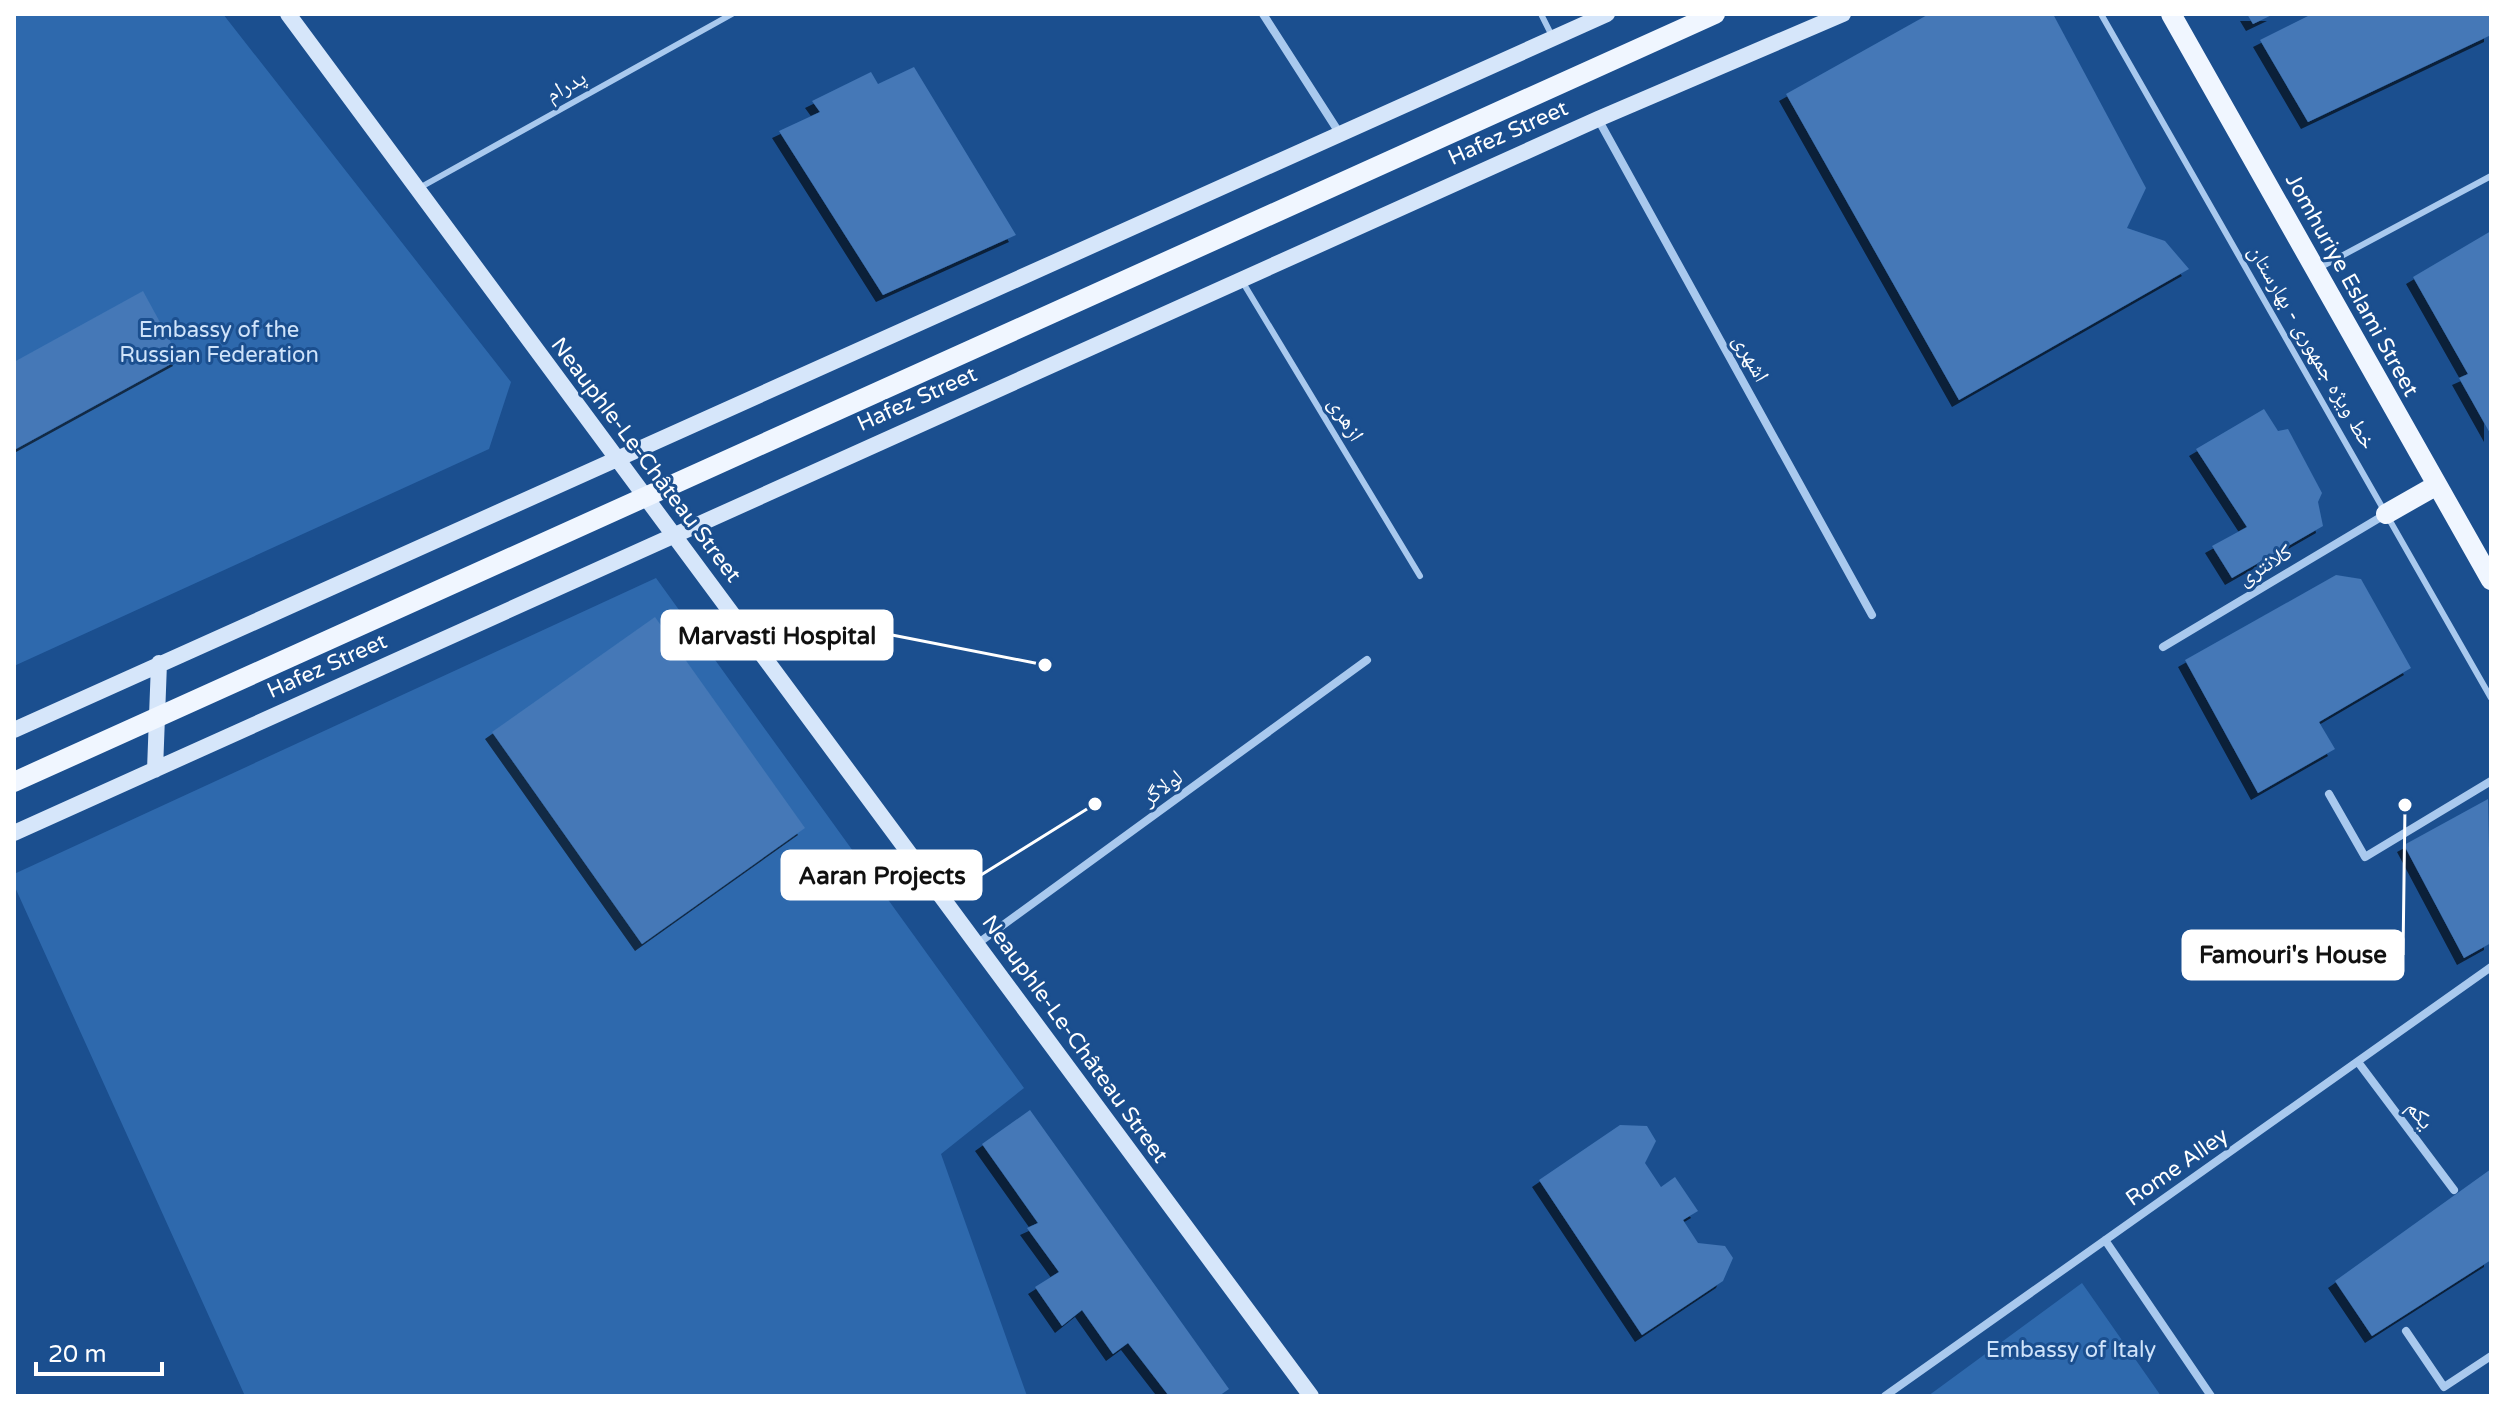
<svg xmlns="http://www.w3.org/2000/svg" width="2505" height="1410" font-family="'Varela Round','Noto Naskh Arabic',sans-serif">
<defs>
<filter id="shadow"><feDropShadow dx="-7" dy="7" stdDeviation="0" flood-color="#0009"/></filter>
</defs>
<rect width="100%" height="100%" fill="#1b4f8f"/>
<path fill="#2e69ad" d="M14,14H223L511,382L489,449L14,666Z
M656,578L1024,1088L941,1154L1027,1396H245L14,885V874Z
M2082,1283L2161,1396H1928Z"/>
<path fill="#4478b7" filter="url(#shadow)" d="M1929,14H2053L2146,188L2127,228L2165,241L2189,269L1959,400L1786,94Z
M2247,14H2274L2253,24Z
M2312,14H2491V35L2308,122L2260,40Z
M914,67L1016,235L883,295L779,131L820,112L812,101L871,72L878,84Z
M2491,231V435L2459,378L2468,374L2413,277Z
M143,291L180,359L14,450V362Z
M2264,409L2278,431L2288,429L2322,493L2318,502L2323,526L2232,578L2212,546L2247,527L2196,449Z
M2336,575L2361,579L2411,668L2319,722L2335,749L2258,793L2185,660Z
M655,617L805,828L642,944L492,732Z
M2488,799L2491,943L2464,958L2404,845Z
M1030,1110L1229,1389L1219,1396H1169L1128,1343L1113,1354L1082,1310L1062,1326L1035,1287L1059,1272L1027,1228L1038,1223L982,1144Z
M1620,1125L1647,1126L1656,1141L1645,1163L1661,1187L1675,1177L1698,1211L1683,1220L1698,1243L1725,1246L1733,1258L1723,1281L1642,1335L1539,1180Z
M2491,1169V1260L2372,1336L2335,1281Z"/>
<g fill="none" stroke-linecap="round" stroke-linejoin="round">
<path stroke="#a9c9ee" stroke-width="6" d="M1541,14L1552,36
M2101,14L2491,698
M421,187L732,14
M2319,268L2491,176
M1242,281L1420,576"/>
<path stroke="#a9c9ee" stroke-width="8" d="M1263,14L1340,134
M1598,119L1872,615
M2163,647L2386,514
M2329,794L2365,857L2491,781
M977,944L1367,660
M2358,1062L2454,1190
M2105,1240L2211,1396
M2406,1331L2444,1387L2491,1356
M1885,1396L2491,967"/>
<path stroke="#d6e6fa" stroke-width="16" d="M288,14L1311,1396
M14,730L1607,14
M155,770L159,663
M14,833L1598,119L1843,14"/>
<path stroke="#f0f6ff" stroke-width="20" d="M2171,14L2491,580
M2386,514L2437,485"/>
<path stroke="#f0f6ff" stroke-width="20" d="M14,782L1715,14"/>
</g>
<g text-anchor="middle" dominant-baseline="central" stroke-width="6" stroke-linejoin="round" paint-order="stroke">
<g font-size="22" fill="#fff" stroke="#1b4f8f">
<text transform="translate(566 86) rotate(-29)">پدرام</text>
<text transform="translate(1508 133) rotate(-24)">Hafez Street</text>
<text transform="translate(2352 285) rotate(61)">Jomhuriye Eslami Street</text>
<text transform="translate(2312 347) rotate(60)">خط ویژه جمهوری - بهارستان</text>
<text transform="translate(1751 358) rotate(61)">اشهری</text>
<text transform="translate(917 399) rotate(-24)">Hafez Street</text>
<text transform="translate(1346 419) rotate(59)">ازهری</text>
<text transform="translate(646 460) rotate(53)">Neauphle-Le-Château Street</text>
<text transform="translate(2265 565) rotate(-31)">کلانتری</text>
<text transform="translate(327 666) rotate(-24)">Hafez Street</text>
<text transform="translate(1162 788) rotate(-36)">لولاگر</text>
<text transform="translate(1075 1039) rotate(54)">Neauphle-Le-Château Street</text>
<text transform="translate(2420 1115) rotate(53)">یکم</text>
<text transform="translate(2177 1167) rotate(-35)">Rome Alley</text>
</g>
<g font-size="22" fill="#cfe3fa" stroke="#1b4f8f">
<text x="219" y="330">Embassy of the<tspan x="219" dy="25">Russian Federation</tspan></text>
<text x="2071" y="1350">Embassy of Italy</text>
</g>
</g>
<path fill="none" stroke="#fff" stroke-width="3" d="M1045 665L892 635M1095 804L981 875M2405 805L2403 955"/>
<g fill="#fff" stroke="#1b4f8f" stroke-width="3">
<circle cx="1045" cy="665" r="8"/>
<circle cx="1095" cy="804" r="8"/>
<circle cx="2405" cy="805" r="8"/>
</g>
<g fill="#fff" stroke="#fff" stroke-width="3">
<rect x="662" y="611" width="230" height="48" rx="8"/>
<rect x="782" y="851" width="199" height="48" rx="8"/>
<rect x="2183" y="931" width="220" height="48" rx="8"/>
</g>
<g font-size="24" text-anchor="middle" font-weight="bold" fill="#111">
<text x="777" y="644">Marvasti Hospital</text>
<text x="882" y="884">Aaran Projects</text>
<text x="2293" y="963">Famouri's House</text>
</g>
<rect width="2505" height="1410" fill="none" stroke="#ffffff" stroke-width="32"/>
<path d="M36 1362v12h126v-12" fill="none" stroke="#ffffff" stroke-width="4"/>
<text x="48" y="1362" font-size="24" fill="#ffffff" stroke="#1b4f8f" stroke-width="6" paint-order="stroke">20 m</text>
</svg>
